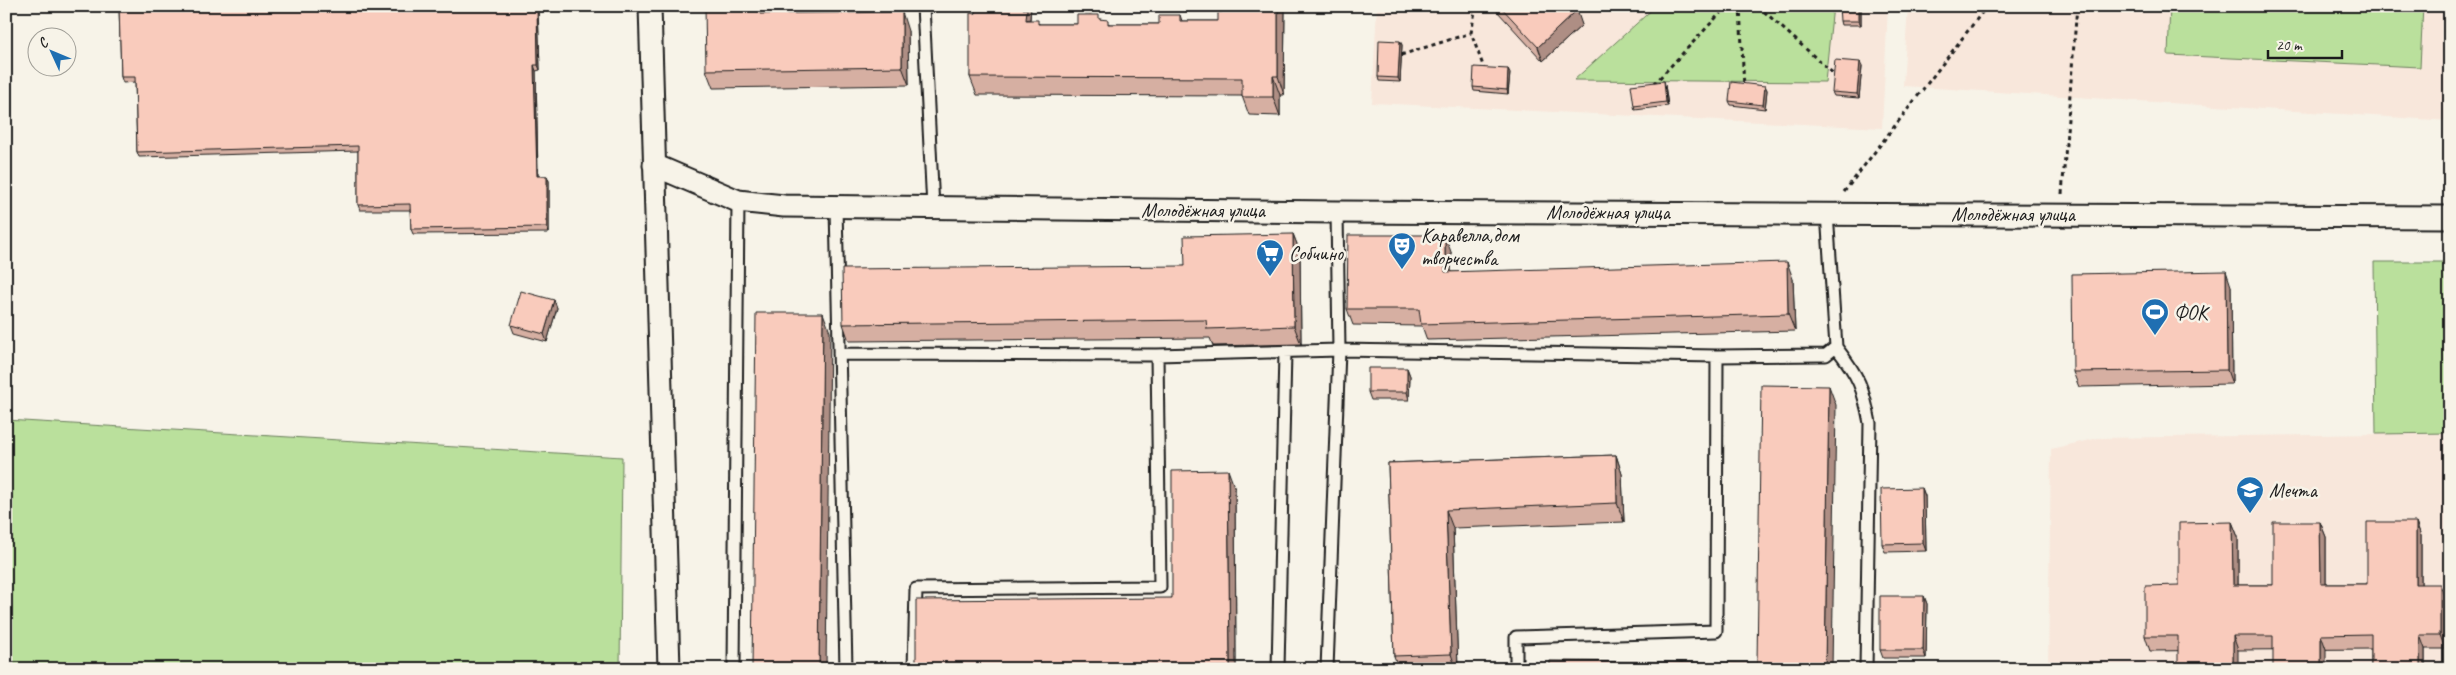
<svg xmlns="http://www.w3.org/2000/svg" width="2456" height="675" font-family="Caveat,sans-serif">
<rect width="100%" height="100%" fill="#f7f3e8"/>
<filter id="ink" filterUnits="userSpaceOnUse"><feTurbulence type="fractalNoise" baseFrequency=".02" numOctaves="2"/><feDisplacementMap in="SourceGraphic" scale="10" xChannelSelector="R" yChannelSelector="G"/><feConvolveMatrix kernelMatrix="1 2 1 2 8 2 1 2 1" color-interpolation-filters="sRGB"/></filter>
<g filter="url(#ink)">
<path fill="#f8e7db" d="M1377,6H1888L1882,128L1372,103Z
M1908,6H2450V121L1903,86Z
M2450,433V669H2048L2051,449L2098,438Z"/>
<path fill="#bae09c" stroke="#6b7e5c" d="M1656,6H1833L1825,82L1574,80Z
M2170,6H2423L2420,67L2168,55Z
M2374,262H2450V433L2376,434Z
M6,420L622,457L620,669H6Z"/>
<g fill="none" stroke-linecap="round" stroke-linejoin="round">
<g stroke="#1c1c1c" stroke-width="15">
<path id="service" d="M923,6L933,208
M836,207L846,669
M1836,347C1859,377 1863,387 1870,423L1866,669
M839,354L1157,355L1339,350L1717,356L1826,355L1836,347L1827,213
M734,669L738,201
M914,669L916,589L1160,587L1157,355
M1278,669L1285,352
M1327,669L1339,350L1337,212
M1516,669V637L1716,631L1717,356"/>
</g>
<g stroke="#1c1c1c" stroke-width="25">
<path id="minor" d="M650,6L669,669
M654,165L738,201L784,206L1337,212L2450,217"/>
</g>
<path stroke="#1c1c1c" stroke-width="3" stroke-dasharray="4 4" stroke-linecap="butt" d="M1476,6L1471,33L1485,71
M1740,6L1744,88
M1758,6L1836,76
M1401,55L1471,33
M1654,84L1727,6
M1844,192L1987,6
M2062,194L2077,6"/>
<use href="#service" stroke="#f7f3e8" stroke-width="11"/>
<use href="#minor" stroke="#f7f3e8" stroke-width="21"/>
</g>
<path fill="#d6afa2" stroke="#1c1c1c" d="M94,6H538L540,70L536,71L538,176H547L549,181V233L413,234L411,229L410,210H360L358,205V151L139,157L137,152L135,82L123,83L121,77L119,6L94,7Z
M1031,6L1030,20L1040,24H1077L1100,19L1110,24H1159L1180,15L1182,21H1218L1285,6L1284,95H1280V116L1249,115L1242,96L977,95L970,77L975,14Z
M1495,6H1573L1582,25L1543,61L1497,11Z
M1861,6V25H1841L1840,21Z
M908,31L909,85L713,88L706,70Z
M1400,41L1402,45L1400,82L1379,81L1378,77Z
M1860,62L1862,66L1859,98L1834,96L1832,92Z
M1508,69L1510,73L1508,94L1474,91L1473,87Z
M1665,85L1668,106L1635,110L1634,106Z
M1765,86L1767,90L1765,109L1731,105L1729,101Z
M1293,234L1300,252L1301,344L1213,346L1210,338L849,341L843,324L1185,266Z
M1451,252V272L1793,279L1795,331L1427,340L1422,326L1353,325L1347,309Z
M2231,286L2232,384L2079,387L2073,372Z
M554,300L557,308L547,342L514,333L511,325Z
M1407,368L1410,376L1409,400H1371L1368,392Z
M1616,455L1622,474L1624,522L1453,528L1458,669H1399L1394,656L1388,463Z
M1922,488L1925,496L1926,551L1885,552L1882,544Z
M1235,489L1236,669H916L1172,598Z
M2232,522L2238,537V585H2273L2320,522L2326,537V584H2367L2416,522L2421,536V584L2445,599V649H2425V669H2371V649L2238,650L2150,651L2145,636L2179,585Z
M1924,596L1927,604L1926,658H1883L1880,650Z"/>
<path fill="#ae8e84" stroke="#1c1c1c" d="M537,6H538L540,70L538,65Z
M760,6H766V33L760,14Z
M1024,6H1031L1030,19L1026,20L1023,9Z
M1278,6H1285L1284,95L1278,76Z
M1859,6H1861V25L1859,21Z
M1577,10L1582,25L1543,61L1538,47Z
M902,12L908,31L909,85L902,67Z
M1400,41L1402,45L1400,82L1398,78Z
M1860,62L1862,66L1859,98L1857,94Z
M534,65L536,71L538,181L537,176Z
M1508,69L1510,73L1508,94L1507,90Z
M1273,76L1280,95V116L1273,97Z
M1664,81L1665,85L1668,106L1666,102Z
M1765,86L1767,90L1765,109L1763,105Z
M547,176L549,181V233L547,227Z
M1293,234L1300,252L1301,344L1294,326Z
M1445,235L1451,252V289L1445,272Z
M1787,262L1793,279L1795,331L1788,314Z
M2226,271L2231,286L2232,384L2227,370Z
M554,300L557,308L547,342L544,334Z
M823,313L830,332L826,669H819Z
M1407,368L1410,376L1409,400L1407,392Z
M1829,386L1836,405L1832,669H1825Z
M1616,455L1622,474L1624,522L1617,503Z
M1228,470L1235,489L1236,669H1230V667Z
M1922,488L1925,496L1926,551L1923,543Z
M1446,510L1453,528L1458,669H1456L1451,654Z
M2232,522L2238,537V600L2233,585Z
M2320,522L2326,537V599L2321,584Z
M2416,522L2421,536V598L2416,584Z
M2440,584L2445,599V649L2440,635Z
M1924,596L1927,604L1926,658L1923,650Z
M2321,635L2326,649V669H2321Z
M2420,635L2425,649V669H2420Z
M2233,636L2238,650V669H2233Z"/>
<path fill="#f9cbbc" stroke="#1c1c1c" d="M119,6H537L538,65H534L537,176H547V227L411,229L410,204L358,205V146L137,152L135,77H121Z
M705,6H760V14L902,12V67L706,70Z
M975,6H1024L1023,9H1027L1026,20H1038V24H1077V15H1099V19L1108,20V24H1159V15H1180V21H1218V12H1222V6H1278V76H1273V97H1242V78L970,77V13L975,14Z
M1500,6H1573L1577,10L1538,47Z
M1839,6H1859V21H1840Z
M1379,40L1400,41L1398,78L1378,77Z
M1835,60L1860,62L1857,94L1832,92Z
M1474,67L1508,69L1507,90L1473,87Z
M1664,81L1666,102L1634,106L1631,85Z
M1731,82L1765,86L1763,105L1729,101Z
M1293,234L1294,326L1207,329L1206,320L843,324L842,269L1185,266L1184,236Z
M1348,235H1445V272L1787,262L1788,314L1421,324L1419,309H1347Z
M2226,271L2227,370L2073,372L2072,274Z
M521,291L554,300L544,334L511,325Z
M756,313H823L819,669H752Z
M1368,368H1407V392H1368Z
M1761,385L1829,386L1825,669H1550V661L1757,663Z
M1616,455L1617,503L1446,510L1451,654L1394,656L1388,463Z
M1228,470L1230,667L916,669V600L1172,598V471Z
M1922,488L1923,543L1882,544L1881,489Z
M2232,522L2233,585H2273V522H2320L2321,584H2367V522H2416V584H2440V635H2420V669H2371V634L2321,635V669H2273V636H2233V669H2178V636H2145V586L2179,585V523Z
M1880,596H1924L1923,650H1880Z"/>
</g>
<defs>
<g id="theatre-pin" transform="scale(1.4375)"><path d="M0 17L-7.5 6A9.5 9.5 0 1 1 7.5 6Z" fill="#1f6fb2" stroke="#f7f3e8"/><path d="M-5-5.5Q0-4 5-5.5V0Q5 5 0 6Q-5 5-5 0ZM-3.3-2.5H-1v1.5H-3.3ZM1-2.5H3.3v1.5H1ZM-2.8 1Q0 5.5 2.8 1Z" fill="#fff"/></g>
<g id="supermarket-pin" transform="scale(1.4375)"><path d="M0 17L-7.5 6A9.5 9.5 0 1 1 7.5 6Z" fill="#1f6fb2" stroke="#f7f3e8"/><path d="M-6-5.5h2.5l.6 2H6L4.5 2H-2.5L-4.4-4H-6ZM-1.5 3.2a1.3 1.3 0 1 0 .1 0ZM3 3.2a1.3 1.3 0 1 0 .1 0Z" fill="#fff"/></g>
<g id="stadium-pin" transform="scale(1.4375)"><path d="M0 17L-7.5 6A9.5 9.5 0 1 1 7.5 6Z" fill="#1f6fb2" stroke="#f7f3e8"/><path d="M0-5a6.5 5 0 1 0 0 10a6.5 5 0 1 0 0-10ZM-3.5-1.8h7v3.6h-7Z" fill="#fff"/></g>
<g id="school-pin" transform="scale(1.4375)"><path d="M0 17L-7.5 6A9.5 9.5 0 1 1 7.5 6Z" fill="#1f6fb2" stroke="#f7f3e8"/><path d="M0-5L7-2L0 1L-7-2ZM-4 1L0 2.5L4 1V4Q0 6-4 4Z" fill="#fff"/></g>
</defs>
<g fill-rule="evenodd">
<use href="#theatre-pin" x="1402" y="246"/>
<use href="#supermarket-pin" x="1270" y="253"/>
<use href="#stadium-pin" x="2155" y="312"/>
<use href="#school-pin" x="2250" y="490"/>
</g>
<g text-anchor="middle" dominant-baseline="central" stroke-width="5" stroke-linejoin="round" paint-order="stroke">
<g font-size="20" fill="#1c1c1c" stroke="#f7f3e8">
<text x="1203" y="210">Молодёжная улица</text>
<text x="1608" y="212">Молодёжная улица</text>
<text x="2013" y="214">Молодёжная улица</text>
</g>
<g font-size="20" fill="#1c1c1c" stroke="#f7f3e8" text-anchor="start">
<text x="1421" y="235">Каравелла,дом<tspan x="1421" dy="23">творчества</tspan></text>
<text x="1289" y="253">Собчино</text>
<text x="2174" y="312">ФОК</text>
<text x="2269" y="490">Мечта</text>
</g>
</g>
<rect width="2456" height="675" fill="none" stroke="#f7f3e8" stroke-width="25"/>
<rect x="12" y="12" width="2431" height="650" fill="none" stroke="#1c1c1c" stroke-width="2" filter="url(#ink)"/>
<g transform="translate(52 52) rotate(314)"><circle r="24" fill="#f7f3e8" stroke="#9f9d96"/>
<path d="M0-4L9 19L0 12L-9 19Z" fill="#1f6fb2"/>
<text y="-8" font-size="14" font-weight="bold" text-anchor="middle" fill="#1c1c1c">С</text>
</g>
<path d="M2268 50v8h74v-8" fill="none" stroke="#1c1c1c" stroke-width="2.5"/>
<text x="2276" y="50" font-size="15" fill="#1c1c1c" stroke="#f7f3e8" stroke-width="4" paint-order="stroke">20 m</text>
</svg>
